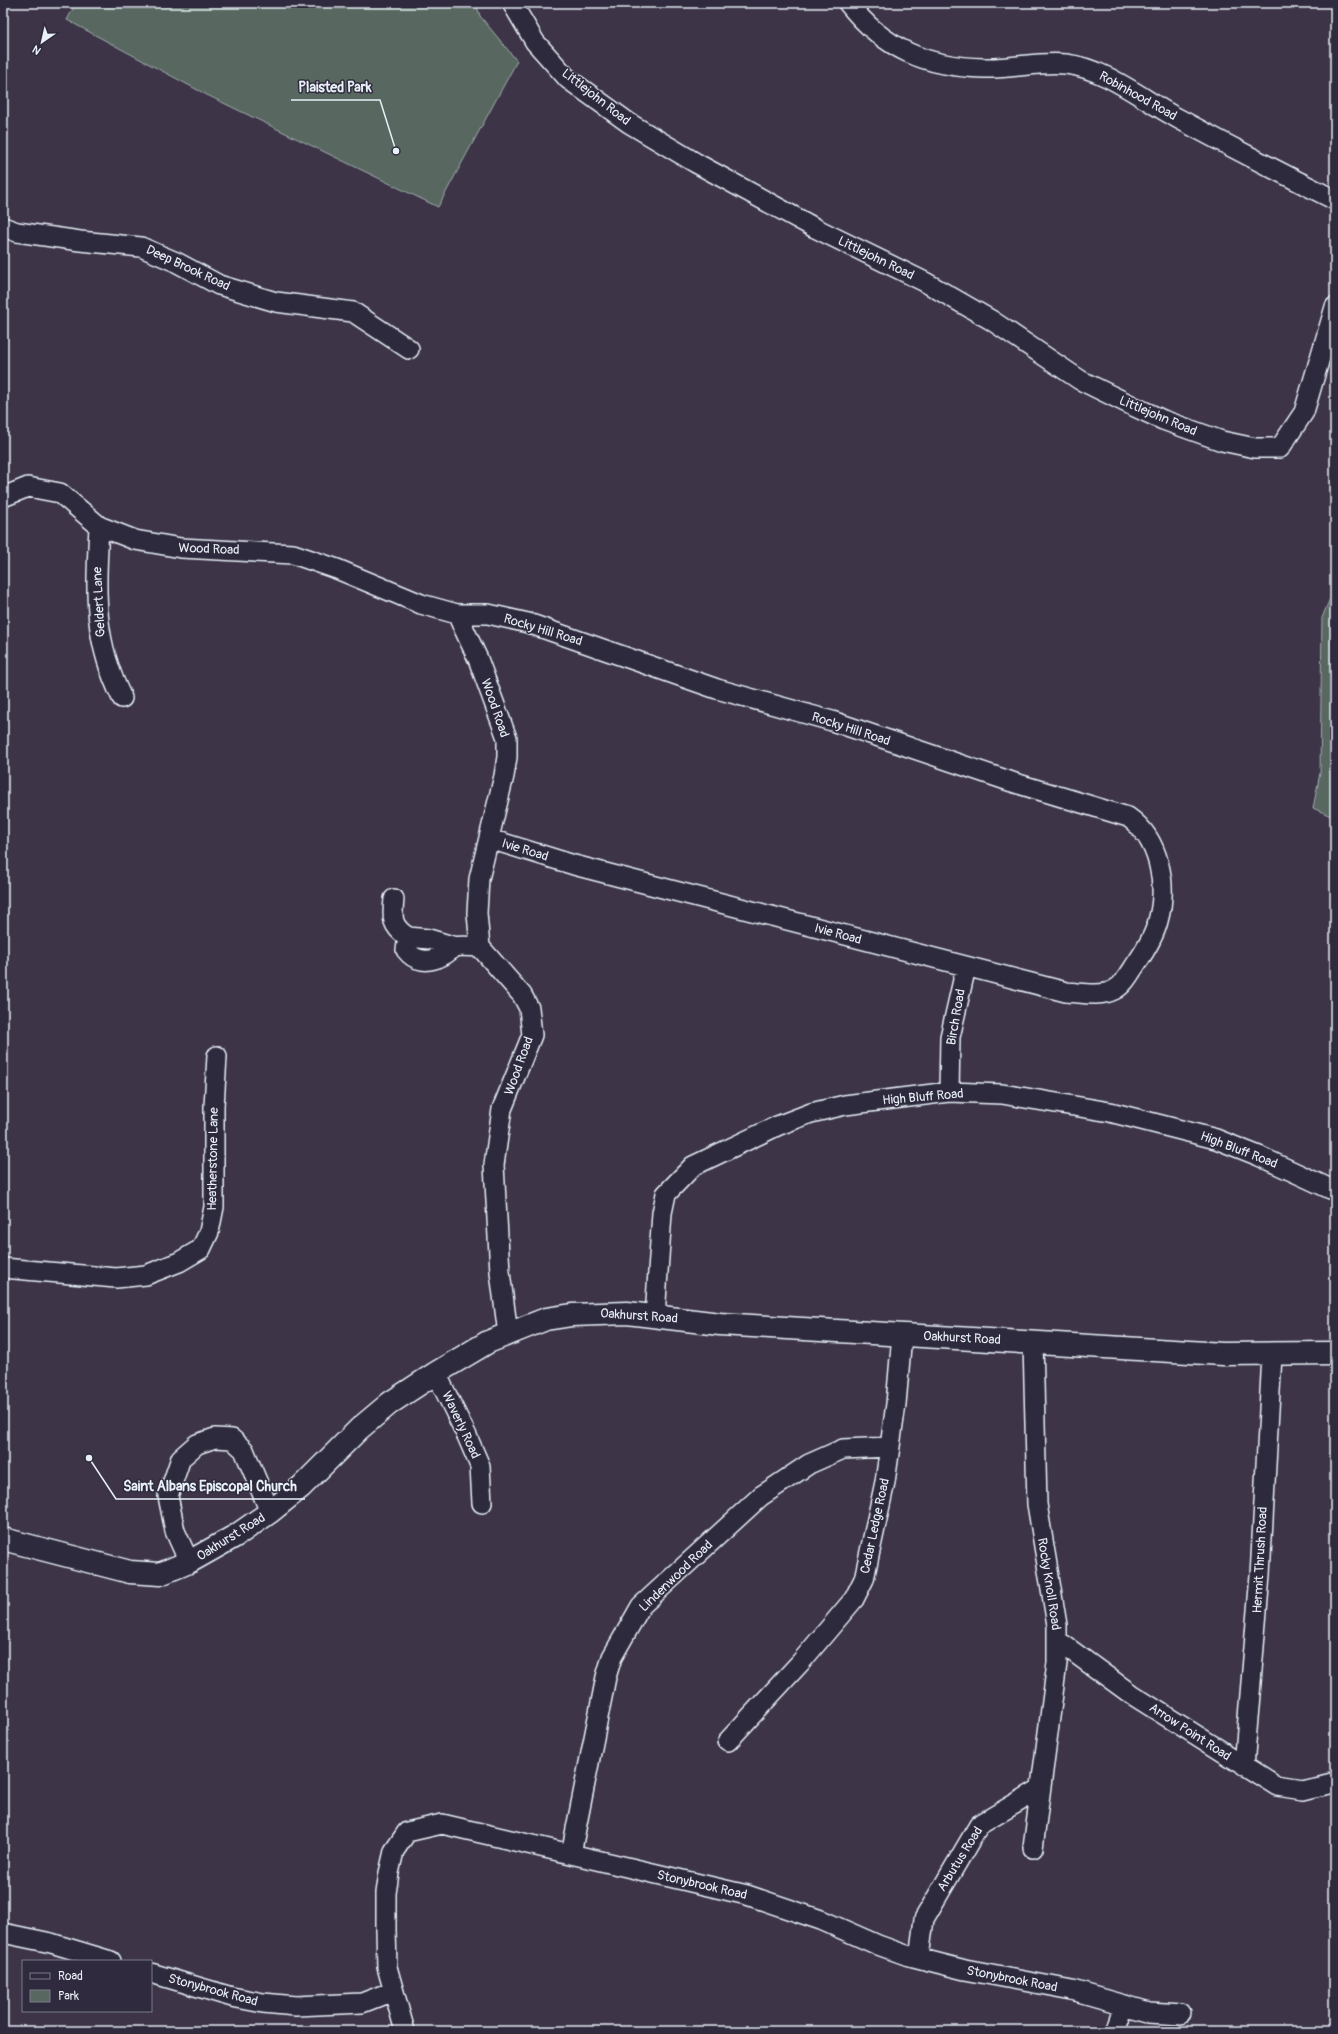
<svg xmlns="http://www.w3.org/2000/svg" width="1338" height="2034" font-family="Pangolin,sans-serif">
<rect width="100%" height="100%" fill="#3d3448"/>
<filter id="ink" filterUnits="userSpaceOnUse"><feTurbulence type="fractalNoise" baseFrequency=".025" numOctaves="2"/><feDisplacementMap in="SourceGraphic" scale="8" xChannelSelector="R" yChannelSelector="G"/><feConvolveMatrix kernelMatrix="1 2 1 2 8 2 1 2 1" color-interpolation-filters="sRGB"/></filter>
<g filter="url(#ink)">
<path fill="#586860" stroke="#a0acac" d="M76,3H476L480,16L517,61L438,207L207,95L67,20Z
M1335,586V818L1313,808L1320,773L1322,618Z"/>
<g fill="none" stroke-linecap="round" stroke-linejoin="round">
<g stroke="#e8f1f8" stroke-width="22">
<path id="street" d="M512,3L535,42L568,79L629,123L696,163L815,228L925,282L991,320L1080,380L1135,407L1163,420L1222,441L1255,448H1280L1304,412L1335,307
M848,3C884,49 926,67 984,68C1011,69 1039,61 1066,64C1107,69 1143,100 1179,119C1231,147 1283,174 1335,200
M3,227L17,232L80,241L141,247L176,262L219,285L276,302L353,312L409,349
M3,497L28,487L60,493L99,526L135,540L181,548L293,554L337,569L421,604L457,614L478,659L507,738V757L504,776L479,879L477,913L480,947L522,995L529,1008L532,1035L502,1109L494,1165L500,1272L508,1334
M99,526C96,590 92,638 122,698
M457,614H488L528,623L717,689L832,721L1012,782L1128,817C1160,839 1168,886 1158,921C1154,937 1145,951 1136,964C1130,973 1124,985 1114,990C1100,997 1082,993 1066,992L574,865L490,839
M394,899C392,918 391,926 408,937
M456,947L429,939L408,937L406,950C415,962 428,963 442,956C447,954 450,950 455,947C461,945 473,947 480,947
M949,1092L950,1037L966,967
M3,1268L116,1278L146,1275L179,1262L201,1249L209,1232L214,1207V1106L217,1056
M655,1316L662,1213L666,1194L693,1166L777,1126L811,1113L845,1105L949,1092L1002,1094L1110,1112L1216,1139L1259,1156L1335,1191
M436,1373L467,1436L480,1466L482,1503
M189,1562L175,1531L168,1496L181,1458L197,1444L215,1438L232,1439L244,1450L270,1512
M1057,1640L1131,1694L1277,1786L1303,1790L1335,1782
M728,1741L800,1663L854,1599L864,1579L885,1482L896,1404L902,1335
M1244,1766L1260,1575L1272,1355
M1033,1848L1057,1663V1625L1037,1504L1033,1342
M571,1854L606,1677L612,1657L641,1606L761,1496L809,1464L843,1449L890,1447
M3,1933L51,1943L111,1961
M919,1958L924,1919L979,1825L1040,1789
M151,1973L232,1997L263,2003L296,2006L362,2003L393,1991
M405,2031L387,1967L386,1930V1893L389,1873L394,1851L407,1832L442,1824L747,1895L821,1920L878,1945L906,1955L965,1970L1072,1990L1149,2012L1181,2014
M1116,2031L1125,2005"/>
</g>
<g stroke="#e8f1f8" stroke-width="25">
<path id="secondary" d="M3,1539L130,1572L160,1574L189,1562L237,1535L270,1512L301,1487L359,1429L390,1403L436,1373L488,1342L546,1319L572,1315L627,1313L720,1324L1223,1354L1335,1353"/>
</g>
<use href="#street" stroke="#2f2a3d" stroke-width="19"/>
<use href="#secondary" stroke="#2f2a3d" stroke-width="22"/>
</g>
</g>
<g text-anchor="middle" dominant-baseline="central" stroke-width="3" stroke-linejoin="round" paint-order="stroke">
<g font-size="13" fill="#e8f1f8" stroke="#2f2a3d">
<text transform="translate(1138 96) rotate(29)">Robinhood Road</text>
<text transform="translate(596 97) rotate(38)">Littlejohn Road</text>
<text transform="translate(876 258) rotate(26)">Littlejohn Road</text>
<text transform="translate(188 268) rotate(25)">Deep Brook Road</text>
<text transform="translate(1158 416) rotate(23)">Littlejohn Road</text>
<text transform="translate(209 549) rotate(2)">Wood Road</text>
<text transform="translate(99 602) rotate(-93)">Geldert Lane</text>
<text transform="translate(543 630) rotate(17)">Rocky Hill Road</text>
<text transform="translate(495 708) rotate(71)">Wood Road</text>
<text transform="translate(851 729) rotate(18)">Rocky Hill Road</text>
<text transform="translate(525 850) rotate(17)">Ivie Road</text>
<text transform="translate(838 934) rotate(15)">Ivie Road</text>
<text transform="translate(956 1017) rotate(-80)">Birch Road</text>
<text transform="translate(519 1066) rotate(-70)">Wood Road</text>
<text transform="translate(923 1097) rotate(-5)">High Bluff Road</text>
<text transform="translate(1239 1150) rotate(21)">High Bluff Road</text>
<text transform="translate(213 1159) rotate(-89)">Heatherstone Lane</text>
<text transform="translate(639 1316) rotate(4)">Oakhurst Road</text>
<text transform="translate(962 1338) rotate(3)">Oakhurst Road</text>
<text transform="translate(461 1425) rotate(65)">Waverly Road</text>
<text transform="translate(875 1526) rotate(-78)">Cedar Ledge Road</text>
<text transform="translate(231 1537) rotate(-32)">Oakhurst Road</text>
<text transform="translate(1260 1560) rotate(-87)">Hermit Thrush Road</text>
<text transform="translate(676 1576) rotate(-44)">Lindenwood Road</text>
<text transform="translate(1049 1584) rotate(81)">Rocky Knoll Road</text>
<text transform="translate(1190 1732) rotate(33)">Arrow Point Road</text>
<text transform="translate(960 1859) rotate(-58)">Arbutus Road</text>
<text transform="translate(702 1885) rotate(13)">Stonybrook Road</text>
<text transform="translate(1012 1979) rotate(11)">Stonybrook Road</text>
<text transform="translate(213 1990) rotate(15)">Stonybrook Road</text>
</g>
</g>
<path fill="none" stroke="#e8f1f8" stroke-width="1.5" d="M396 151L380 100H291M89 1458L116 1499H305"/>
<g fill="#e8f1f8" stroke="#2f2a3d" stroke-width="1.5">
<circle cx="396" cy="151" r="4"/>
<circle cx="89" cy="1458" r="4"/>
</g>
<g font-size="14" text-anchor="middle" font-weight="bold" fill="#e8f1f8" stroke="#2f2a3d" stroke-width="3" stroke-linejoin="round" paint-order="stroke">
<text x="335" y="92">Plaisted Park</text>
<text x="210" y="1491">Saint Albans Episcopal Church</text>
</g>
<rect width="1338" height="2034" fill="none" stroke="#2f2a3d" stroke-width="16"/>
<rect x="8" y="8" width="1322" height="2018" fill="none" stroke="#e8f1f8" stroke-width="1.5" filter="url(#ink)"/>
<rect x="22" y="1960" width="130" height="52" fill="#2f2a3d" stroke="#797a88"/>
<rect x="30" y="1973" width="20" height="6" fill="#2f2a3d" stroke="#797a88"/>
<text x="58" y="1980" font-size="12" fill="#e8f1f8">Road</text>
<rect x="30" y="1990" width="20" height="12" fill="#586860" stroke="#797a88"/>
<text x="58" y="2000" font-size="12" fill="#e8f1f8">Park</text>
<g transform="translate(42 42) rotate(214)" stroke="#2f2a3d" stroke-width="3" paint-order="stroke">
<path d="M0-3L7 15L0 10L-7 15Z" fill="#e8f1f8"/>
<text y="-6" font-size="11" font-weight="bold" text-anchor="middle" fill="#e8f1f8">N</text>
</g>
</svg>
